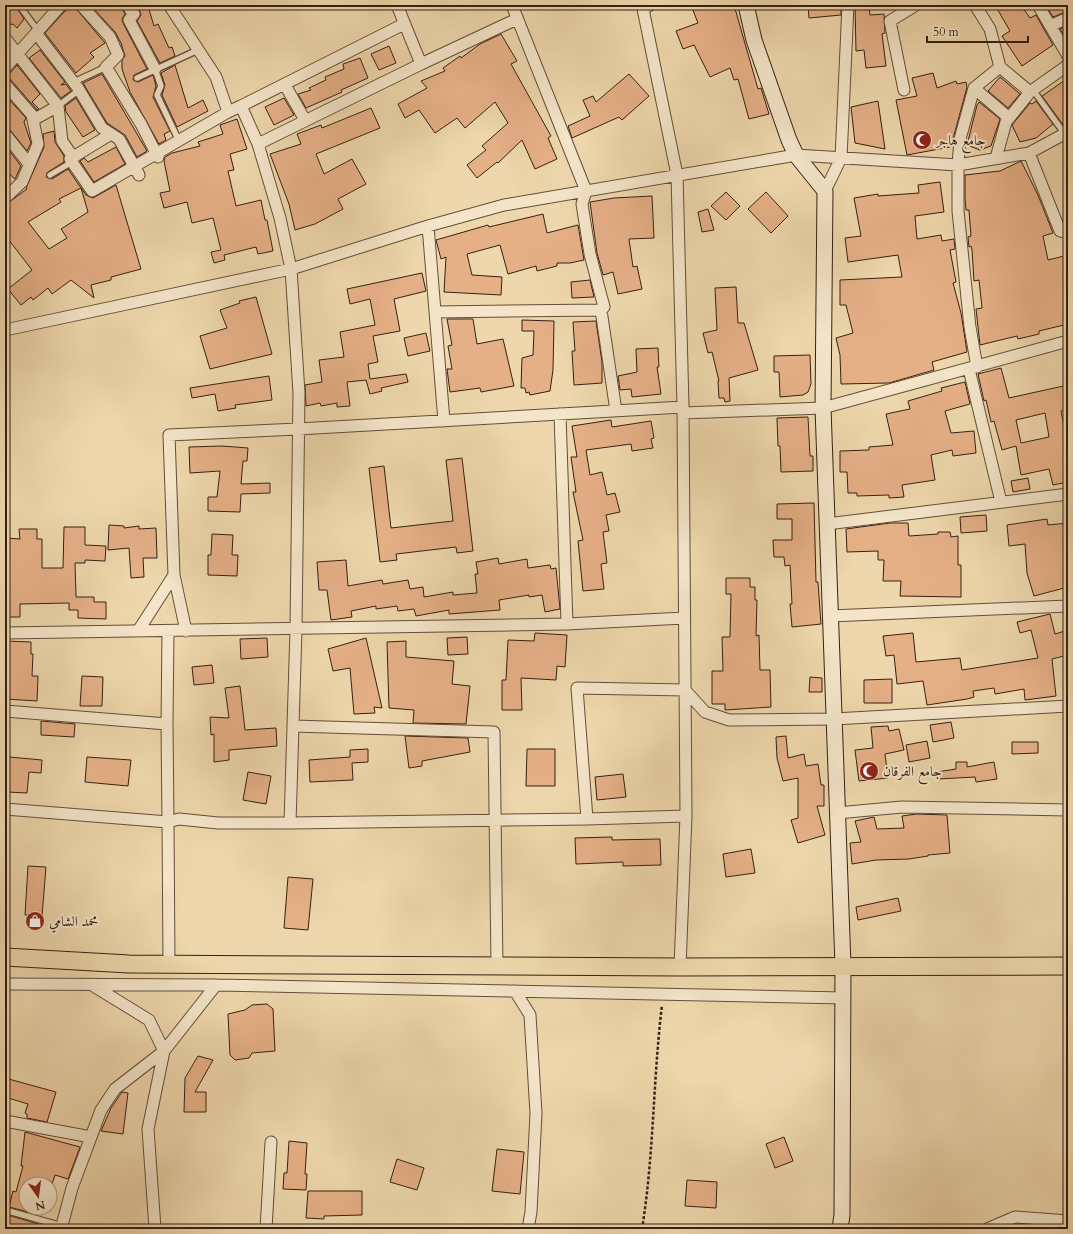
<svg xmlns="http://www.w3.org/2000/svg" width="1073" height="1234" font-family="Cardo,Amiri,serif">
<rect width="100%" height="100%" fill="#eed7ac"/>
<filter id="stains"><feTurbulence type="fractalNoise" baseFrequency=".005" numOctaves="4"/><feColorMatrix values="0 0 0 0 .2 0 0 0 0 .09 0 0 0 0 .02 0 0 0 .5 -.17"/></filter>
<radialGradient id="worn" r=".72"><stop offset=".6" stop-color="#630" stop-opacity="0"/><stop offset="1" stop-color="#630" stop-opacity=".3"/></radialGradient>
<path fill="#e6b087" stroke="#352013" fill-rule="evenodd" d="M5,5H15L24,19L17,28L13,24L5,26Z
M73,5L105,43L90,53L94,57L76,73L45,33L63,13Z
M97,5H120L125,14L122,19L123,23L147,69L134,75L133,80L138,82L153,75L156,86L153,97L170,131L164,134L166,140L159,144L130,92L122,69V60L125,56L121,43L115,32L93,8Z
M691,5H734L758,89L761,88L769,114L749,119L738,79L734,80L730,68L710,77L694,45L683,49L676,31L698,23Z
M808,5H841V15L809,18Z
M855,5H869L870,15L884,14L885,33L882,34L886,66L866,68L864,50L856,51Z
M995,5H1021L1030,18L1036,15L1053,45L1022,66L1002,36L1010,31Z
M1050,5H1068V11L1053,17L1047,7Z
M148,6L154,26L158,24L169,48L172,47L175,56L160,63L137,21L141,15L139,9Z
M1068,26V36L1065,37L1060,29Z
M501,34L517,61L511,64L551,136L548,138L557,159L535,169L522,140L498,163L497,162L477,178L467,165L486,150L482,146L508,123L495,102L465,128L457,118L435,133L419,110L405,118L398,104L427,88L421,81L445,71L443,68L460,56L461,58L480,44Z
M389,46L396,63L379,70L371,54Z
M40,50L65,82L61,85L66,84L71,91L61,98L29,58Z
M360,58L368,78L341,90L342,92L306,108L298,94L311,90L309,88L326,80L325,77L344,69L343,64Z
M17,65L40,94L32,102L39,109L37,110L10,79L5,77V75L10,73Z
M175,65L188,108L203,100L208,111L177,127L162,95L165,85L161,73Z
M933,73L937,88L956,81L957,84L966,82L967,87L953,139L948,137L950,147L907,155L896,100L917,96L912,78Z
M102,74L147,151L137,157L125,135L107,123L83,83Z
M629,74L649,96L622,120L619,117L572,138L568,126L590,116L583,100L593,96L596,102Z
M1000,77L1020,94L1008,108L988,91Z
M1068,78V125L1064,126L1042,96Z
M5,95L26,118L24,122L31,143L27,151L10,130L5,127Z
M76,98L95,130L83,137L66,112L65,106Z
M284,98L294,115L274,125L265,107Z
M878,101L879,108L885,149L855,143L851,107Z
M1036,101L1053,124L1036,138L1020,142L1012,125L1030,103L1032,104Z
M979,102L1000,119L991,146L980,150L967,145L977,105Z
M371,108L380,128L316,154L324,174L352,159L366,184L338,199L343,209L315,224L295,230L289,204L270,154L301,144L297,134L321,125L322,128Z
M237,119L247,149L230,154L234,170L228,171L236,206L261,200L265,220H267L273,251L258,254L256,247L224,255L225,260L214,263L211,252L221,250L213,218L192,223L187,202L164,208L160,193L170,191L164,161L165,157L172,153L200,146L198,142L223,134L220,125Z
M54,131L55,142L64,156V162L48,172L46,177L52,179L68,169L81,188L59,199L61,202L28,222L49,249L67,238L61,229L88,212L81,188L86,195L93,198L116,185L141,269L111,277V280L91,285L94,298L71,280L52,294L48,288L33,300L31,297L21,305L8,289L32,270L5,235V205L27,189L26,188L44,147L43,134Z
M5,145L21,166L15,179L5,170Z
M116,147L125,164L94,182L80,161L84,158L88,162Z
M1021,161L1038,195L1053,233L1043,236L1048,260L1068,255V324L1039,331V334L1018,339L1017,336L980,345L976,309L982,308L979,280L974,281L972,250L971,246L969,247L968,237L971,236L969,210H966L965,198V175L1000,171Z
M940,182L944,212L915,216L917,239L941,235L942,241L954,239L955,249L950,250L956,282L953,283L961,313L967,352L932,362L934,370L889,383L841,384L840,355L836,338L853,333L846,305H840V280L902,277L898,255L848,262L845,238L861,236L854,198L878,194V196L919,193L918,185Z
M726,192L740,206L726,220L711,206Z
M766,192L788,216L771,233L748,209Z
M652,196L654,238L629,239L633,267L637,266L642,289L618,294L613,272L603,275L597,253L590,202L614,198Z
M708,209L714,230L702,232L698,212Z
M543,214L547,233L578,225L584,260L570,263H557V266L537,271L536,266L508,274L500,245L467,254L472,275L502,277L501,295L444,292L446,257L441,259L436,240L488,225L489,227Z
M422,273L426,291L394,299L400,331L373,336L378,362L368,364L370,379L406,374L408,382L381,388L382,391L370,394L366,380L347,382L350,406L337,407V403L321,406L320,403L306,406L305,385L322,382L319,360L344,357L340,332L375,325L370,299L350,304L347,289Z
M590,280L594,297L572,298L571,282Z
M736,287L738,323H744L758,370L729,378L730,401L725,402L724,398H719L718,381H719L712,352L708,353L703,333L717,330L715,288Z
M256,297L272,354L210,369L200,336L227,328L220,310L240,303L239,301Z
M447,319H473L477,344L503,339L514,386L481,392L480,388L450,392L447,369H452L448,346L452,345Z
M522,320L554,321L553,370L550,391L530,395L529,392L526,393L525,388H521L522,358L533,355L534,331H522Z
M596,321L602,362V383L574,385L572,351H575L573,322Z
M426,333L430,351L408,356L404,338Z
M658,348L659,367H657L661,394L632,397L631,389L620,390L618,376L637,372L636,349Z
M810,355L811,384L808,392L803,395L780,397L779,372H774V356Z
M1001,368L1009,398L1068,385V409L1061,411L1068,448V458H1065L1068,482L1053,485L1049,469L1021,475L1016,446L1002,450L994,421L991,422L986,400L984,401L978,374ZM1045,413L1049,437L1021,443L1016,420Z
M269,376L272,400L235,405L236,408L218,411L215,394L192,398L190,388Z
M965,382L970,404L945,411L951,433L974,431L976,453L953,456L952,450L931,455L935,480L902,485L904,497L889,498V495L857,496V493H848L847,472H840V451L869,450V447L893,445L886,414L910,409L908,401L942,391L941,388Z
M808,417L810,456H813V471L781,472L780,446H778L777,418Z
M611,420L612,427L651,421L654,438L651,439L653,448L632,451L631,444L586,450L590,475L602,472L607,495L615,493L620,512L606,515L609,531L603,532L607,563L601,564L604,589L583,591L578,541L583,540L573,492H576L571,457H577L572,426Z
M222,446L248,448L247,461H243L241,484L270,483V493L241,494L240,512L208,511V497H217L220,471L190,473L189,447Z
M462,458L473,551L457,553L456,547L396,554L397,560L380,562L369,468L384,466L391,528L453,521L446,460Z
M1028,478L1030,489L1013,492L1011,481Z
M814,503L816,582H818L821,624L792,627L790,604H792L790,565L785,566L784,557H774L773,540H792V519H777V504Z
M986,515L987,531L961,533L960,517Z
M1047,519L1048,525L1068,523V587L1034,596L1027,573L1025,544L1009,546L1007,525Z
M890,523H908L909,536L938,534V532H950L951,537L958,536V565H961V597L900,596L901,581H883L884,560H878V551L847,552L846,529Z
M109,525L124,526V528L139,526V529L156,528L157,558H143L144,577L131,578L129,548L108,550Z
M64,527H85V545L106,546L105,561L85,560V563H75L76,597H94V602H106V619L78,618V610H69V603L20,604V617H5V538L20,539L19,529H37V539H42V568H63Z
M212,534L233,535L232,555H238L237,576L208,575V555H211Z
M498,558L499,564L527,559L528,568L550,565L551,569L556,568L560,609L545,612L542,595L529,597V595L499,600L500,610L449,614V610L416,616L414,609L398,611L397,606L376,609V606L351,611L352,617L331,620L327,590H319L317,562L346,560L348,586L382,580L383,584L408,580L410,589L423,587L424,597L453,592V595L477,593L475,574H478L476,562Z
M726,578H750V587H755V600H757L756,636L759,635L760,670H770L771,707L725,710V704H712V671H723L722,637H730L731,594H726Z
M1050,614L1055,634L1068,630V655L1052,659L1056,696L1025,700L1024,689L995,694L994,688L973,691L974,697L967,699L927,705L923,681L897,684L894,655L886,656L883,636L913,633L916,662L960,658L962,670L1038,658L1031,630L1020,633L1017,622Z
M535,633L567,635L565,667L557,666L556,680L521,678L522,710H502V680H506L508,640L534,641Z
M467,637L468,654L448,655L447,638Z
M267,638L268,657L241,659L240,639Z
M366,638L382,708L374,707L375,713L354,714L350,668L333,671L328,649Z
M5,641L31,642V654H33L32,676H38L37,701L5,699Z
M406,641V657L454,661L452,684L470,686L466,724L413,723L414,710L389,708L387,642Z
M212,665L214,683L194,685L192,667Z
M82,676L103,677L102,706H80Z
M810,677L822,678V692H809Z
M892,679V703H864V680Z
M240,686L245,730L276,728L277,746L229,750V760L214,762V734L211,735L210,717L229,718L225,688Z
M41,721L75,724L74,737L41,735Z
M951,722L954,738L933,742L930,725Z
M888,726L889,731L899,729L904,750L885,754L888,778L859,781L855,750L873,748L871,727Z
M405,736L468,738L470,752L422,761V766L409,768Z
M786,736L788,758L804,754L806,766L818,764L821,785H824V806H817L825,835L798,843L791,820L798,818V778L783,781L777,758L776,737Z
M927,741L930,758L909,762L906,745Z
M1012,742H1038V753L1012,754Z
M368,749V762L352,763L353,780L310,782L309,760L350,757V750Z
M527,749H555V786H526Z
M9,757L42,760L41,773L29,772L27,793L7,792Z
M87,757L131,760L128,786L85,782Z
M956,762H967V767L994,762L997,779L976,782L975,777L938,779L937,772L956,769Z
M248,772L271,776L266,804L243,800Z
M623,774L626,797L597,800L595,777Z
M917,814L947,815L950,853L928,855V856L909,859L876,860L852,864L850,843L861,842L855,821L874,817L877,829L904,828L902,816Z
M612,837V840L660,839L661,865L623,866V862L576,864L575,838Z
M751,849L755,873L726,877L723,854Z
M28,866L46,867L42,916L25,915Z
M288,877L313,879L308,930L284,928Z
M898,898L901,911L858,920L856,907Z
M267,1004L273,1009L275,1051L252,1053L249,1058L235,1060L230,1055L228,1014L245,1010L252,1005Z
M198,1056L213,1060L195,1092H206V1112H184L185,1078Z
M5,1078L56,1092L47,1122L27,1118V1114L25,1113L28,1104L5,1097Z
M122,1092L128,1093L123,1134L101,1131L111,1108Z
M25,1132L80,1147L68,1179L55,1175L52,1184H26V1208H29L32,1213L9,1207L13,1191L16,1192L23,1166H21Z
M784,1137L793,1161L775,1168L766,1144Z
M289,1141L307,1143L305,1174H307L306,1190L283,1189L284,1173H287Z
M497,1149L524,1152L520,1194L492,1191Z
M397,1159L424,1168L417,1190L390,1182Z
M687,1180L717,1182L716,1208L685,1206Z
M308,1191H362V1215L324,1216V1219L306,1218Z
M8,1215L38,1224L41,1229H5Z"/>
<g fill="none" stroke-linecap="round" stroke-linejoin="round">
<g stroke="#634e39" stroke-width="8">
<path id="lane" d="M19,5L38,31
M155,69L161,86L157,95L179,141
M137,78L198,50
M74,82L106,67
M1033,90L1064,133
M58,106L79,90
M50,175L72,162
M5,1210L62,1226"/>
</g>
<g stroke="#634e39" stroke-width="13">
<path id="street" d="M81,5L110,37L118,55L106,67L141,124L158,157
M127,5L134,14L129,20L155,69
M169,5L216,77L228,112L241,106L258,144L280,218L291,269L299,393L296,629L290,823H218L179,819L168,822L169,964
M397,5L421,64L517,19
M512,5L586,191L582,204L590,254L604,307L601,310
M975,5L990,29L1000,67L1030,92L1068,65
M1038,5L1068,56
M1052,25L1068,18
M36,33L78,88L102,128L119,139L139,175
M5,38L58,106L62,141L73,157
M5,68L61,5
M5,84L32,115L38,144L22,182L5,198
M285,85L305,120
M974,88L1009,118
M904,90L890,21L916,5
M241,106L404,24
M33,120L58,106
M5,134L29,164
M111,134L70,159L92,191L228,112
M258,144L421,64
M1029,153L1060,231L1068,233
M996,158L1006,122L1030,92
M825,191L841,158L848,5
M428,226L444,421
M435,312L601,310L616,411
M5,330L291,269L428,226L504,205L796,155L958,165L1029,153L1068,132
M977,367L970,327L958,211V165L960,139L974,88L1000,67
M969,369L1001,502
M683,413L823,408L1068,341
M827,524L1068,494
M174,575L186,631
M830,616L1068,606
M567,624L684,618
M138,631L174,575L169,435L298,429L683,407L677,175L643,9L650,5
M5,633L567,624L560,414
M5,711L167,724L168,631
M293,726L494,732L497,966
M5,809L168,822L167,724
M837,813L902,807L1068,810
M686,816L587,819L577,688L685,690L705,712L729,720L834,719L1068,706
M290,823L587,819
M680,967L686,816L683,407
M5,984L216,985L843,998
M515,991L530,1015L536,1113L531,1212L528,1229
M5,1121L91,1137
M61,1229L72,1188L101,1110L115,1089L164,1051L149,1020L92,985
M155,1229L148,1129L164,1051L216,985
M266,1229L271,1142
M987,1229L1015,1217L1068,1221"/>
</g>
<g stroke="#352013" stroke-width="17">
<path id="secondary" d="M746,5L754,40L789,140L796,155L825,191L823,408L843,966L842,1215L840,1229"/>
</g>
<g stroke="#352013" stroke-width="19">
<path id="primary" d="M5,957L129,964L680,967L1068,966"/>
</g>
<path stroke="#352013" stroke-width="2.5" stroke-dasharray="3 2" stroke-linecap="butt" d="M642,1229C654,1155 653,1079 662,1005"/>
<use href="#lane" stroke="#f4e5c9" stroke-width="5.5"/>
<use href="#street" stroke="#f4e5c9" stroke-width="11"/>
<use href="#secondary" stroke="#f4e5c9" stroke-width="15"/>
<use href="#primary" stroke="#eed7ac" stroke-width="17"/>
</g>
<defs>
<g id="mosque-disc" transform="scale(1)"><circle r="9.5" fill="#8f2418" stroke="#f4e5c9"/><path d="M3.5-4.9A6 6 0 1 0 3.5 4.9A5 5 0 1 1 3.5-4.9Z" fill="#fff"/></g>
<g id="shop-disc" transform="scale(1)"><circle r="9.5" fill="#8f2418" stroke="#f4e5c9"/><path d="M-5-2.5h2.3a2.7 3.5 0 0 1 5.4 0H5L5.5 6h-11ZM-1.5-2.5h3a1.5 2.3 0 0 0-3 0Z" fill="#fff"/></g>
</defs>
<g fill-rule="evenodd">
<use href="#mosque-disc" x="922" y="140"/>
<use href="#mosque-disc" x="869" y="771"/>
<use href="#shop-disc" x="35" y="921"/>
</g>
<g text-anchor="middle" dominant-baseline="central" stroke-width="4" stroke-linejoin="round" paint-order="stroke">
<g font-size="14" fill="#352013" stroke="#f4e5c9" text-anchor="start">
<text x="936" y="140">جامع هاجر</text>
<text x="883" y="771">جامع الفرقان</text>
<text x="49" y="921">محمد الشامي</text>
</g>
</g>
<rect width="1073" height="1234" fill="none" stroke="#eed7ac" stroke-width="20"/>
<rect x="6" y="6" width="1061" height="1222" fill="none" stroke="#352013" stroke-width="2"/>
<rect x="10" y="10" width="1053" height="1214" fill="none" stroke="#352013"/>
<g transform="translate(38 1196) rotate(166)"><circle r="19" fill="#f4e5c9" stroke="#a89680"/>
<path d="M0-3L7 15L0 10L-7 15Z" fill="#8f2418"/>
<text y="-6" font-size="11" font-weight="bold" text-anchor="middle" fill="#352013">N</text>
</g>
<path d="M927 36v6h101v-6" fill="none" stroke="#352013" stroke-width="2"/>
<text x="933" y="36" font-size="12" fill="#352013" stroke="#f4e5c9" stroke-width="3" paint-order="stroke">50 m</text>
<rect width="100%" height="100%" filter="url(#stains)"/>
<rect width="100%" height="100%" fill="url(#worn)"/>
</svg>
